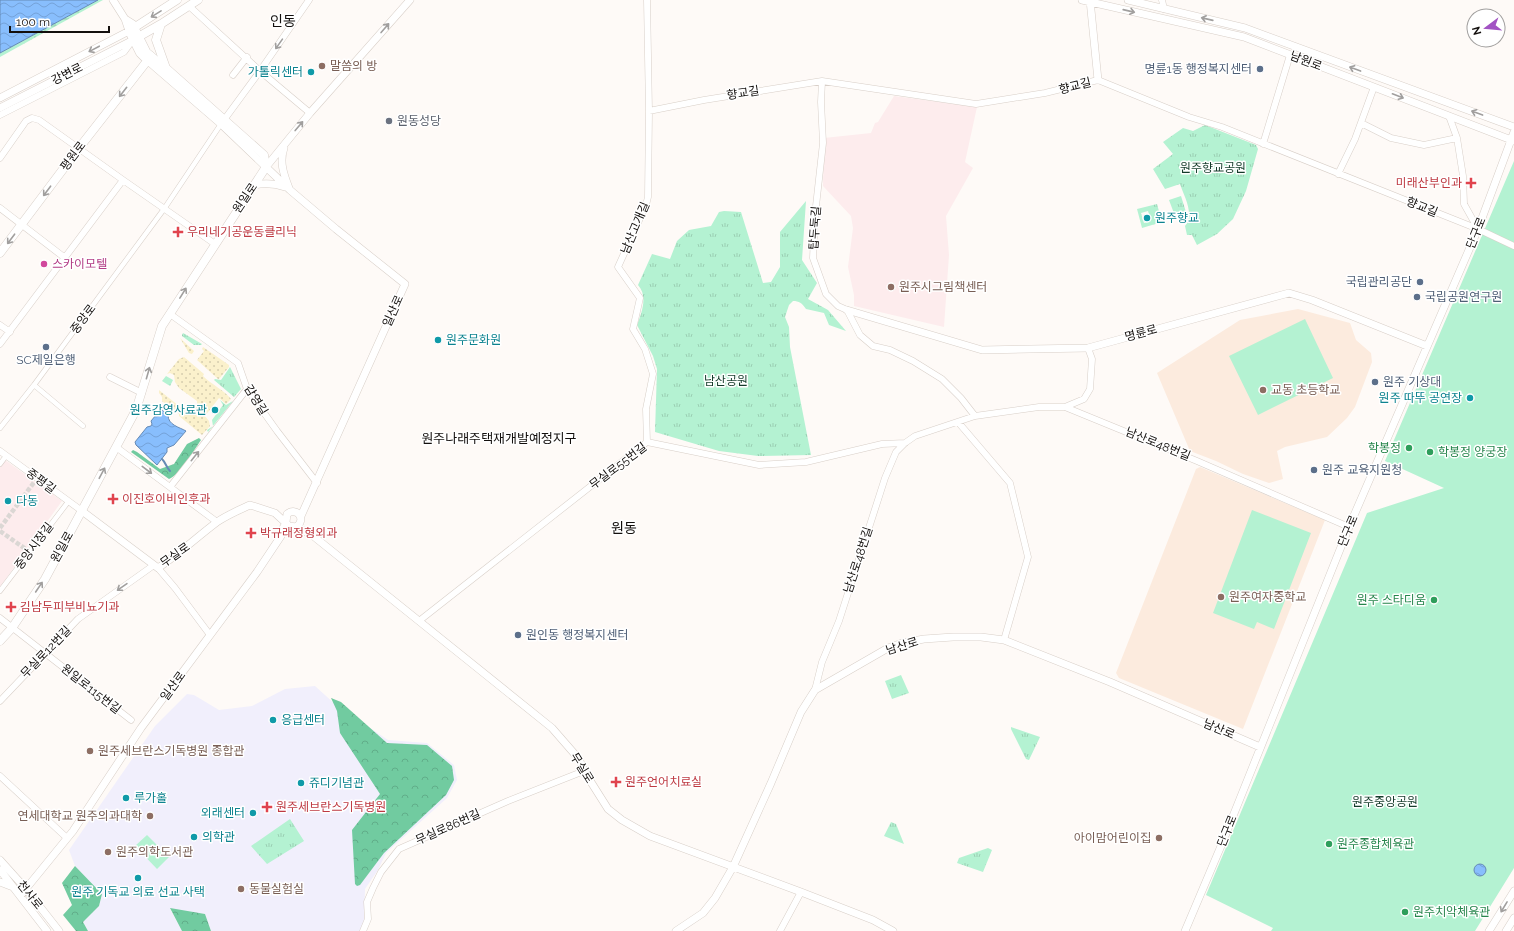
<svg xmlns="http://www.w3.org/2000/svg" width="1514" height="931" font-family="Raleway,'Noto Sans KR',sans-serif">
<defs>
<pattern id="grass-tufts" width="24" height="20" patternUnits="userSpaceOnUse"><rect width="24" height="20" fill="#b4f2d2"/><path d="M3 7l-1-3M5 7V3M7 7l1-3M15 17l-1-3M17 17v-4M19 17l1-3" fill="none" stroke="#9aceb3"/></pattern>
<pattern id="forest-crowns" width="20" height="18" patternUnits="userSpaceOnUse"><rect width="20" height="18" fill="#71cba0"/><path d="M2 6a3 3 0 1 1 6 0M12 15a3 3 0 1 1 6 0" fill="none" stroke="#61ad89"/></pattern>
<pattern id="wetland-marsh" width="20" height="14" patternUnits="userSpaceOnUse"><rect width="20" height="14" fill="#b4f2d2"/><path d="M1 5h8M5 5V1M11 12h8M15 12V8" fill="none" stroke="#9aceb3"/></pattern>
<pattern id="sand-dots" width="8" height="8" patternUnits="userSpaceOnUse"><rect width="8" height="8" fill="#fbf1cc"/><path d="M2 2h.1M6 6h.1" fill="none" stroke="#d6cdae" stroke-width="1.8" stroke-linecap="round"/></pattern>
<pattern id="water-waves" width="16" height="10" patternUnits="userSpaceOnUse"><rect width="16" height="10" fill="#88befd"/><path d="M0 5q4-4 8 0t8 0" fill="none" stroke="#74a2d8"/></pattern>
</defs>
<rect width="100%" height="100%" fill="#fefaf7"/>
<path fill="#fdeced" d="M894,96L977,107L965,162L973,168L946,216L949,255L944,327L854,306V295L848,267L853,228L851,216L823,186L824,138L871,133L875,123L878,122Z
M5,460L62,501L0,587V467Z"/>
<path fill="#fcebde" d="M1298,309L1350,323L1356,340L1371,353L1372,362L1355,407L1347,418L1327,437L1285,447L1277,451L1283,479L1269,483L1243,474L1216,461L1190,451L1157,373L1240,320Z
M1200,467L1325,520L1243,729L1119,678L1116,673L1196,469Z"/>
<path fill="#f1effc" d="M315,686L336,705L388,740L427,743L454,765L457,780L447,798L386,853L378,870L365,889L364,926L361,931H211L205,914L170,909L182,931H88L83,922L99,906L102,894L75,866L69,850L155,726L187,694L194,695L219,710L252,706L285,689Z"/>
<path fill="url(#grass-tufts)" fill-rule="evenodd" d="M1205,125L1256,145L1258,149L1246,191L1233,219L1217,234L1197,245L1192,235H1187L1185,226C1195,215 1184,196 1180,184L1165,189L1153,169L1173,154L1163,142L1183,128L1193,131Z
M1181,196L1186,212L1175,216L1169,200Z
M806,201L802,260L817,283L808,299L828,310L846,331L829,325L824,313L806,309C802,303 799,301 793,301L789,305L785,317L789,327L790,347L811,455L758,456L719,451L655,432L657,369L653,356L637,325C642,312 648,296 638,285L652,254L670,259L677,241L689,230L711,226L719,212L724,211L741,212L763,283L771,282L780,267V232Z
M1157,204L1162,222L1142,228L1137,209ZM1148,211L1151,221L1144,223L1141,213Z
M183,333L202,344L201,345H194L182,336V335Z
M230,367L241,389L234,397L214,380L215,379L221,380Z
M166,376L173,380L170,386L162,381Z
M220,400L226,405L233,401L208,432L207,430L213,426L212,420L223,405Z
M901,675L909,693L892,699L885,681Z
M1011,727L1040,737L1029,760L1026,759L1011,729Z
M290,819L304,841L267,864L251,846Z
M891,822L896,824L904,844L884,836Z
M988,848L992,850L983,872L957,863L959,858Z"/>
<path fill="url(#forest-crowns)" d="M199,438L201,440C194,450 180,475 169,479L131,452L133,450L137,452L160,469L174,464L187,444Z
M331,698L341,702L387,743L427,745L452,766L454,780L446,795L384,853L360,885L357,886L355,884L352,830L380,794L340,733L337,711Z
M75,866L102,894L99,906L83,922L88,931H76L63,915L72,905L62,883Z
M170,908L205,914L211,931H182Z"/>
<path fill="url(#wetland-marsh)" d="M98,0H103L0,57V53Z"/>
<path fill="url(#sand-dots)" d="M180,338L194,351L192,354L189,353Z
M203,347L229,365V367L219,379H218L197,360L204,351L202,349Z
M184,357L204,374L203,376C212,385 223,389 231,399L226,404L219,398L205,416L209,421L210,426L202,435L179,416V414L174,409L172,410L162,401V397L159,393V390L189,414L197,406V401L179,388L175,382L174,375L170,373L167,374L179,359Z"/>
<path fill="#b4f2d2" d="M1514,161V868L1475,931H1271L1273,928L1206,895L1367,513L1444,488L1385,461Z
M1305,319L1333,378L1258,415L1229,356Z
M1252,510L1311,533L1274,629L1257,622L1254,629L1213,613Z
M147,835L169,857L157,869L135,846Z"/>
<path fill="url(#water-waves)" stroke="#658ab5" d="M0,0H98L0,53Z
M161,409L168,415C168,425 179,427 186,431L174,445L167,448V452L157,465L136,445L135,442L147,427L151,426L152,424L151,421Z
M1474 870a6 6 0 1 1 12 0a6 6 0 1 1-12 0Z"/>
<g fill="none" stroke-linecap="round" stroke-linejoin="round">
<path stroke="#658ab5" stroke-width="2" d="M162,459C166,463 166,467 170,471"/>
<path stroke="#dbd7d4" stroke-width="4.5" stroke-dasharray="4.5 2" stroke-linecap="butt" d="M0,528L35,481
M0,531L27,550"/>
<g stroke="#d8cfc8" stroke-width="5.5">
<path id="pedestrian" d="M34,385L83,426
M0,428L34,385L164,209L221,124
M0,464L6,456
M0,591L68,502"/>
</g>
<g stroke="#d8cfc8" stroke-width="7">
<path id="minor" d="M1162,0L1164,9
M189,6L260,71L310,113
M233,75L247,57
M822,81L821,102L823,143L815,215L813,258L826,294L838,306L847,310L860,335L873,346L890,350L913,361L942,379L961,398L975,416
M649,111L704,100L822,81L976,104L1045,93L1098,80L1189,117L1222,127L1478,229L1514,246
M0,115L124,52L132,41
M1449,116L1457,138L1463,176L1464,204L1478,229
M224,120L260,71L309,0
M1361,123L1391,138L1424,145L1457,138
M1263,144L1290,55
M0,158L26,121L32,118L39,120L123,180L215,244
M1338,174L1355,139L1374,87
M0,208L65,258
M170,314L238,363L247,389L277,431L317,483
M0,325L10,332
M0,344L123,180
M110,377L142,393
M1065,407L1084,399L1090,389L1092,359L1088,348
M958,422L1010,483L1028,557L1004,640
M647,442L646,409L653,374L645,349L633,329L640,298L618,267L646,205L648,197L649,111L647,0
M647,442L759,465L806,462L882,444L905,443
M116,447L217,522
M0,451L82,511
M170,487L247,389
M158,568L175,588L210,635
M0,618L131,720
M419,621L647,442
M815,690L822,662L839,621L885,478L896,452L905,443L915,436L975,416L1039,407H1065L1197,461L1349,527
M0,701L78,619L154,565
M0,776L67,838
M363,931L368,919L367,902L373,888L381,872L399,849L508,801L584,771
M780,931L801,892"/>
</g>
<g stroke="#d8cfc8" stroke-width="8">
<path id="tertiary" d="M1082,0L1244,37L1514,141
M1090,0L1098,80
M1128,0L1245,28L1514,127
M125,19L133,24L147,52L166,68
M148,61L221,124L290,190L336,229L405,284L301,516
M0,98L129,31L125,19L113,0
M0,108L133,40
M284,148C279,162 284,175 289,188
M266,167L310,113L410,0
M254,185C265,183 274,183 285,187
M847,310L982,350L1088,348L1289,293L1312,300L1427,346
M82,511L158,568C179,554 197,537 217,522C227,515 239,510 250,505L275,513L289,526L296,527L312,535L552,728L579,759L584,771L608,809L622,820L650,836L801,892L873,920L893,931
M286,522L287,514C297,506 307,520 296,527
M0,860L26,889L59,931
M0,870L47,931
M0,882L13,887
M20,896L73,831L141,728L257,572L281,536L283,528L286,523
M676,931L703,913L715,898L733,867L771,783L801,712L815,690L888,648L902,643L924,639L953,637H981L1004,640L1110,682L1260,747
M1185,931L1221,846L1349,527L1478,229L1514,132
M1489,931L1514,891
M1506,931L1514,918"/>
</g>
<g stroke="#d8cfc8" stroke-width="9">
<path id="secondary" d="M133,40L161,24L198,0
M148,61L140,53L129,31L177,0
M0,253L79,148L151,56
M0,641L12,628L45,579L136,410L162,326L266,167L264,155L166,68L156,40L161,24"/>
</g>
<use href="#pedestrian" stroke="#fff" stroke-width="4.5"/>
<use href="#minor" stroke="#fff" stroke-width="6"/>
<use href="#tertiary" stroke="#fff" stroke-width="7"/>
<use href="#secondary" stroke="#fff" stroke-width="8"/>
</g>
<defs><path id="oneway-shaft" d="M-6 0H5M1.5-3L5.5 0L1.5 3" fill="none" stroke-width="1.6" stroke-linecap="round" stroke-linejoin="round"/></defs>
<g stroke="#a19f9e">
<use href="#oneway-shaft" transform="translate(1129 11) rotate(13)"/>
<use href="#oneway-shaft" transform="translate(156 14) rotate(148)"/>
<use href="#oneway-shaft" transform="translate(1207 19) rotate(-167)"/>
<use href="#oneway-shaft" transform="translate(385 28) rotate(-49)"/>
<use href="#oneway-shaft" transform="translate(279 44) rotate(125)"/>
<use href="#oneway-shaft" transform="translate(94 49) rotate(152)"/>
<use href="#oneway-shaft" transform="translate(1355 69) rotate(-160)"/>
<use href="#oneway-shaft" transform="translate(123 92) rotate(128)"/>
<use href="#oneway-shaft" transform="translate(1398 96) rotate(21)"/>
<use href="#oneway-shaft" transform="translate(1477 113) rotate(-160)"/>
<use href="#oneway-shaft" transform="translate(299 126) rotate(-50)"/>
<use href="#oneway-shaft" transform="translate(47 191) rotate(127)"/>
<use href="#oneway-shaft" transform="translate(11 239) rotate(127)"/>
<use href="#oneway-shaft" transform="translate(183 293) rotate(-58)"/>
<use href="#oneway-shaft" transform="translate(148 373) rotate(-74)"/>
<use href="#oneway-shaft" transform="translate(195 456) rotate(-51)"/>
<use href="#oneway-shaft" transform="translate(147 470) rotate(37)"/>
<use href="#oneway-shaft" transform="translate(102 473) rotate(-62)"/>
<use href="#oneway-shaft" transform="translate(39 587) rotate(-56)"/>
<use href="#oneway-shaft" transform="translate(122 587) rotate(145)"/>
<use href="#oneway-shaft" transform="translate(1504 907) rotate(121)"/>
</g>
<g fill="#8d6e63" stroke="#fff" stroke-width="1.5">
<circle cx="322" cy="66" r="4"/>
<circle cx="891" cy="287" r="4"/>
<circle cx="1263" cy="390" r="4"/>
<circle cx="1221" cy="597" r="4"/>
<circle cx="90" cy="751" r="4"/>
<circle cx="150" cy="816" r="4"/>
<circle cx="1159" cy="838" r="4"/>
<circle cx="108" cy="852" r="4"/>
<circle cx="241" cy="889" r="4"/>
</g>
<g fill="#5c6f8a" stroke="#fff" stroke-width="1.5">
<circle cx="1260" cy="69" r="4"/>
<circle cx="1420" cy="282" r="4"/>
<circle cx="1417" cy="297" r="4"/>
<circle cx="46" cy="347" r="4"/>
<circle cx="1375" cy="382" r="4"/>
<circle cx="1314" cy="470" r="4"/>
<circle cx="518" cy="635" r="4"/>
</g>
<g fill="#0f9aa8" stroke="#fff" stroke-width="1.5">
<circle cx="311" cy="72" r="4"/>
<circle cx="1147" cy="218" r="4"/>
<circle cx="438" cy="340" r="4"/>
<circle cx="1470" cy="398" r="4"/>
<circle cx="215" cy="410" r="4"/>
<circle cx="8" cy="501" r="4"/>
<circle cx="273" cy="720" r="4"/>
<circle cx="301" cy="783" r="4"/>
<circle cx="126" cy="798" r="4"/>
<circle cx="253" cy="813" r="4"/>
<circle cx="194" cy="837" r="4"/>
<circle cx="138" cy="878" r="4"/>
</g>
<circle fill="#6b7280" stroke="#fff" stroke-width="1.5" cx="389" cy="121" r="4"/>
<g fill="#e0444e" stroke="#fff" stroke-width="1.5">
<path d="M1469 177h4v4h4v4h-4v4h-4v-4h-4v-4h4z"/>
<path d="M176 226h4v4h4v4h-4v4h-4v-4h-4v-4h4z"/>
<path d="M111 493h4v4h4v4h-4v4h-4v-4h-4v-4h4z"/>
<path d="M249 527h4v4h4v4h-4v4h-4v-4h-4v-4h4z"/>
<path d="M9 601h4v4h4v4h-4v4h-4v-4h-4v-4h4z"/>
<path d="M614 776h4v4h4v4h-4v4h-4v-4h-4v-4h4z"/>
<path d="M265 801h4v4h4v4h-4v4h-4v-4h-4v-4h4z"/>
</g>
<circle fill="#d1479c" stroke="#fff" stroke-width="1.5" cx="44" cy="264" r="4"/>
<g fill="#2e9e5b" stroke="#fff" stroke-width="1.5">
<circle cx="1409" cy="448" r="4"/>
<circle cx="1430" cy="452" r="4"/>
<circle cx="1434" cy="600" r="4"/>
<circle cx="1329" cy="844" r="4"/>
<circle cx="1405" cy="912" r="4"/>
</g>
<g text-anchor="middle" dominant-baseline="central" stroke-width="3" stroke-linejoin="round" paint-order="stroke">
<g font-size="12" fill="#130f0d" stroke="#fff">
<text transform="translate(1306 61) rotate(21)">남원로</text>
<text transform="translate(67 74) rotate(-27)">강변로</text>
<text transform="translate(1075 86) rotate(-14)">향교길</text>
<text transform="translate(743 93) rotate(-9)">향교길</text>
<text transform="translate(73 156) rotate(-53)">평원로</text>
<text transform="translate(245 198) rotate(-56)">원일로</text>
<text transform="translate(1422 207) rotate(22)">향교길</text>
<text transform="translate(635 228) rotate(-67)">남산고개길</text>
<text transform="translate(815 228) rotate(-86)">탑두둑길</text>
<text transform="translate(1476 233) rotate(-68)">단구로</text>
<text transform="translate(393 311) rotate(-66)">일산로</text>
<text transform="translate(83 319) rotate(-53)">중앙로</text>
<text transform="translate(1141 333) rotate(-15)">명륜로</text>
<text transform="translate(256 400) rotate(58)">감영길</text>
<text transform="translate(1158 444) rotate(22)">남산로48번길</text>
<text transform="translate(618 466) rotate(-37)">무실로55번길</text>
<text transform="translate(41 481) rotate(37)">중평길</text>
<text transform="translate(1348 531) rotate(-67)">단구로</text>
<text transform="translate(34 546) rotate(-53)">중앙시장길</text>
<text transform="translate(62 547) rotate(-61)">원일로</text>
<text transform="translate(175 555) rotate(-35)">무실로</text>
<text transform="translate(858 560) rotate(-72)">남산로48번길</text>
<text transform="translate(902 646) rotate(-17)">남산로</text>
<text transform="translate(46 652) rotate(-46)">무실로12번길</text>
<text transform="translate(173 686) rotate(-54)">일산로</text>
<text transform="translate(91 689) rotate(38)">원일로115번길</text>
<text transform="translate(1219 729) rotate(23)">남산로</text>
<text transform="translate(582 768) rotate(58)">무실로</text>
<text transform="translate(448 827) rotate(-24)">무실로86번길</text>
<text transform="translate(1227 831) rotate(-68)">단구로</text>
<text transform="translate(30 895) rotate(51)">천사로</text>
</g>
<g font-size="12" fill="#785e54" stroke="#fff" text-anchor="start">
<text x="330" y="66">말씀의 방</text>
<text x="899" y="287">원주시그림책센터</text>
<text x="1271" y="390">교동 초등학교</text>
<text x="1229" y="597">원주여자중학교</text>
<text x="98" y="751">원주세브란스기독병원 종합관</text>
<text x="142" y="816" text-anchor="end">연세대학교 원주의과대학</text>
<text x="1151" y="838" text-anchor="end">아이맘어린이집</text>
<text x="116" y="852">원주의학도서관</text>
<text x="249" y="889">동물실험실</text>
</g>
<g font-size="12" fill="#4e5e75" stroke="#fff" text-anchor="start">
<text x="1252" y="69" text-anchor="end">명륜1동 행정복지센터</text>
<text x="1412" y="282" text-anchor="end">국립관리공단</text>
<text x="1425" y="297">국립공원연구원</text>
<text x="46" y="360" text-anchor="middle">SC제일은행</text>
<text x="1383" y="382">원주 기상대</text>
<text x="1322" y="470">원주 교육지원청</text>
<text x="526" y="635">원인동 행정복지센터</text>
</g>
<g font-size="12" fill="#0d838f" stroke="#fff" text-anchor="start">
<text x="303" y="72" text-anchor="end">가톨릭센터</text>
<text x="1155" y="218">원주향교</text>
<text x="446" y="340">원주문화원</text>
<text x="1462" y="398" text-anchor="end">원주 따뚜 공연장</text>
<text x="207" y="410" text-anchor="end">원주감영사료관</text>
<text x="16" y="501">다동</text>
<text x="281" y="720">응급센터</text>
<text x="309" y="783">쥬디기념관</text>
<text x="134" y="798">루가홀</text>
<text x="245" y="813" text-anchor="end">외래센터</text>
<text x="202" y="837">의학관</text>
<text x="138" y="892" text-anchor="middle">원주 기독교 의료 선교 사택</text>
</g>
<g font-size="12" fill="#5b616d" stroke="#fff" text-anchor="start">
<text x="397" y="121">원동성당</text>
</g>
<g font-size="12" fill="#153c2b" stroke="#fff">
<text x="1213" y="168">원주향교공원</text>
<text x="726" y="381">남산공원</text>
<text x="1385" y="802">원주중앙공원</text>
</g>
<g font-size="12" fill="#be3a42" stroke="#fff" text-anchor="start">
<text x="1462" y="183" text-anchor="end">미래산부인과</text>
<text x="187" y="232">우리네기공운동클리닉</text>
<text x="122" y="499">이진호이비인후과</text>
<text x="260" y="533">박규래정형외과</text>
<text x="20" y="607">김남두피부비뇨기과</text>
<text x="625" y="782">원주언어치료실</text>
<text x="276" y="807">원주세브란스기독병원</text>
</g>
<g font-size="12" fill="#b23c85" stroke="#fff" text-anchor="start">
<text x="52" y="264">스카이모텔</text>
</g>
<g font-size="12" fill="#27864d" stroke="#fff" text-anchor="start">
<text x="1401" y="448" text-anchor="end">학봉정</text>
<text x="1438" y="452">학봉정 양궁장</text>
<text x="1426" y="600" text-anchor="end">원주 스타디움</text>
<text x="1337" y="844">원주종합체육관</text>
<text x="1413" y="912">원주치악체육관</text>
</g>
<g font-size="13" fill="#130f0d" stroke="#fff">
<text x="499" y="438">원주나래주택재개발예정지구</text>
</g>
<g font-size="14" fill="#130f0d" stroke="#fff">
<text x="283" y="21">인동</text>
<text x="624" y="528">원동</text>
</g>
</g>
<g transform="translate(1486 28) rotate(254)"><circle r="19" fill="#ffffff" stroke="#a19f9e"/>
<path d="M0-3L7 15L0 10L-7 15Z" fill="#a252c3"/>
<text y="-6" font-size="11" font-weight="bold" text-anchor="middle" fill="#130f0d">N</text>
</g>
<path d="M10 26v6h99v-6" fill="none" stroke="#130f0d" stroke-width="2"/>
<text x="16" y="26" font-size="12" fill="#130f0d" stroke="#ffffff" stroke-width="3" paint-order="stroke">100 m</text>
</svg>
